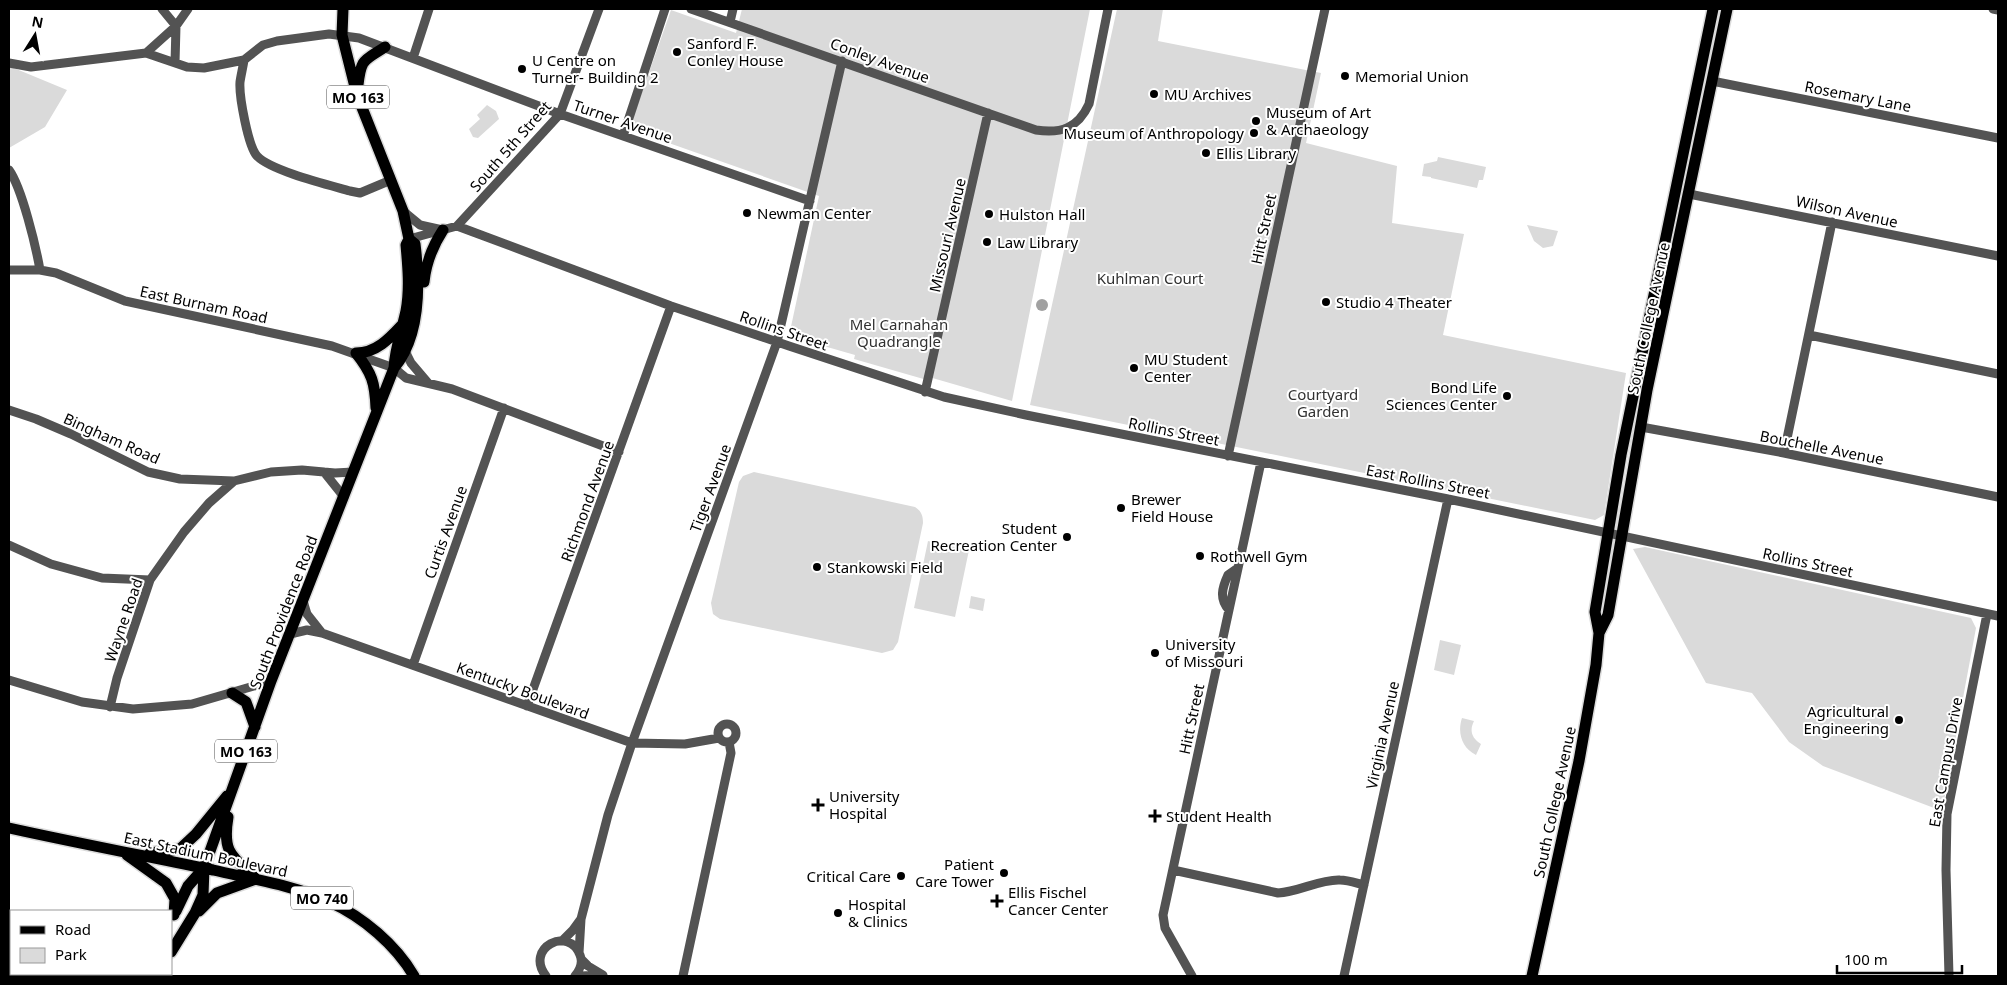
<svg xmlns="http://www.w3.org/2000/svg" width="2007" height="985" font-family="'Noto Sans',sans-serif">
<rect width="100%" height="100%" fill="#fff"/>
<path fill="#dadada" d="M742,9H1090L1012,401L929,377L927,380L920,378L854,359L855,355L789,336L819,196L629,129L671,10L736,33Z
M1117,9H1163L1158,41L1321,73L1306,143L1397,166L1392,223L1464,234L1443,335L1626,373L1604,515L1595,520L1030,405Z
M9,66L67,90L45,127L9,148Z
M487,105L496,111L499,119L478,138L473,137L469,129L480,119L477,115Z
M1438,157L1486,167L1483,180H1479L1477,188L1431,178V177L1422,176L1424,164L1437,161Z
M1527,225L1558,231L1553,246L1543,248L1534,241Z
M754,472L915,507C921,511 923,515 923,523L898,642L893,650L882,653L720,619L713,614L711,603L739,482L743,476Z
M928,541L969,550L955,617L914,608Z
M1645,547L1971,618L1976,628L1942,811L1823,766L1789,742L1752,693L1706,683L1633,549Z
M971,596L985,599L983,611L969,608Z
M1440,640L1461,645L1454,675L1434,670Z
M1462,718L1474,721C1469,731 1472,738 1481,744L1476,755C1462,748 1457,733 1462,718Z"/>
<path fill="#a1a1a1" d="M1036 305a6 6 0 1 1 12 0a6 6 0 1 1-12 0Z"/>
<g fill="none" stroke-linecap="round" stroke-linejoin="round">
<g stroke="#dbdbdb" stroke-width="14">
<path id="major" d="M358,85C361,58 364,61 385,47
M424,282C426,262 432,247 443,230
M356,353C372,373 375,383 376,408
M356,353C376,353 389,339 402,325
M394,368C421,336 420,284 415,244L409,239
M1599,633L1608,615L1647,390L1727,9
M232,693L246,702L255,727
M9,828C77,843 145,856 213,870C252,879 293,885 330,902C363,917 396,945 414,976
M150,853L180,849L196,834L227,796
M127,855L166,883L175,899L174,915
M176,911L188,886L204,868
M199,911L217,893L256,879C232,856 222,853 228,817
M171,952L195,913L203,895L204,868L271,681L394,368C395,348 402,330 406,311C410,289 408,267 406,245L409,239L403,211L357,95L342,35L343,9
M103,976L110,974
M141,976L145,974
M1532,976L1579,761L1596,665L1599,633L1595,612L1621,455L1713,9"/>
</g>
<path stroke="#535353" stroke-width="9" d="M162,9L176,26L175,63
M691,9L1036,130C1061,134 1078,128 1089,104L1108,9
M1993,9L1998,10
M730,22L733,9
M146,53L187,67L204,68L244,60L263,45L277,41L329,34L359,38L560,114L810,201
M413,58L429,9
M244,60C243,67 241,75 240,82C239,96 248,146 257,156C271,171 329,185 350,191L360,193L391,180
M9,63L31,67L146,53L176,26L188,9
M1712,81L1998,138
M623,136L665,9
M9,170C22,188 36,247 40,270
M1689,194L1998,256
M403,211L420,225L438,229
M457,226L671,306L789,346L944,397L1026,415L1448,499L1998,616
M409,239L457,226L560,114L599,9
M9,270H40L56,273L125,301L332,346L394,368L406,378L452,389L619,452
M1809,335L1998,374
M405,351L411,363L428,383
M925,392L988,113
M9,410L36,419L71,434L148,472L180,479L234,481L271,472L302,470L335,473L353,472
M1641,427L1784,453L1998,497
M1784,453L1832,222
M1228,456L1325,9
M324,472L344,497
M9,545L51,564L102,578L150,580
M303,601L307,614L322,633
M1229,610C1219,599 1222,588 1228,575L1238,568
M290,634L307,630L322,633L632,743L685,744L719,738
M413,665L504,408
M9,680L82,702L133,709L192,704L271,681
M527,706L671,306
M110,707L117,678L150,580L184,532L209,503L234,481
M718 733a9 9 0 1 1 18 0a9 9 0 1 1-18 0Z
M1173,870L1278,893C1299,892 1320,879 1340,880C1348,880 1356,883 1364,885
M562,941L573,930L581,919
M579,953L581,919L608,815L632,743L777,342L842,61
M581,959L588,966L603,975
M546,976C524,948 569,925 580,955C583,962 580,970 575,976
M581,976L601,975
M683,976L731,753L729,742
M1192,976L1165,928L1163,915L1261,462
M1344,976L1448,499
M1949,976L1946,870L1947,814L1987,614"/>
<use href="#major" stroke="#000" stroke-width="11"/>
</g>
<g fill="#000" stroke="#fff" stroke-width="2">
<circle cx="677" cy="52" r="5"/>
<circle cx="522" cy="69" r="5"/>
<circle cx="1345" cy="76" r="5"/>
<circle cx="1154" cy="94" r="5"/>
<circle cx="1256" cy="121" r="5"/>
<circle cx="1254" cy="133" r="5"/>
<circle cx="1206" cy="153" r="5"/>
<circle cx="747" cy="213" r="5"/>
<circle cx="989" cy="214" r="5"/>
<circle cx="987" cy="242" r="5"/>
<circle cx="1326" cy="302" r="5"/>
<circle cx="1134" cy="368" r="5"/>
<circle cx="1507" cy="396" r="5"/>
<circle cx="1121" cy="508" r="5"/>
<circle cx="1067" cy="537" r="5"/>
<circle cx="1200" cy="556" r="5"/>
<circle cx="817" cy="567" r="5"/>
<circle cx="1155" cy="653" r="5"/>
<circle cx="1899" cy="720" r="5"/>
<path d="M815.5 797.5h5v5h5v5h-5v5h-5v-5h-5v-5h5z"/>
<path d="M1152.5 808.5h5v5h5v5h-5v5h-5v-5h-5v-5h5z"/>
<circle cx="1004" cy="873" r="5"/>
<circle cx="901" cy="876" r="5"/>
<path d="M994.5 893.5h5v5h5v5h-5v5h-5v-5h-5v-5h5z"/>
<circle cx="838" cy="913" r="5"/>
</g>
<g text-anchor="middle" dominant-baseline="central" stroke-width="4" stroke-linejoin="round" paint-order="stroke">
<g fill="#fff" stroke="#4c4c4c" stroke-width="1">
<rect x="327" y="85.5" width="62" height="23" rx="4"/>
<rect x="215" y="739.5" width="62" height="23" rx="4"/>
<rect x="291" y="886.5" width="62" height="23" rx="4"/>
</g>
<g font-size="14" font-weight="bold" fill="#000">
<text x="358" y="97">MO 163</text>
<text x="246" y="751">MO 163</text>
<text x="322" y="898">MO 740</text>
</g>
<g font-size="15" fill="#000" stroke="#fff" text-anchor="start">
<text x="687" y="43">Sanford F.<tspan x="687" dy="17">Conley House</tspan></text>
<text x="532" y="60">U Centre on<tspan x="532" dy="17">Turner- Building 2</tspan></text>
<text x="1355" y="76">Memorial Union</text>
<text x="1164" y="94">MU Archives</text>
<text x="1266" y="112">Museum of Art<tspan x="1266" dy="17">&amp; Archaeology</tspan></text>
<text x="1244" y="133" text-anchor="end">Museum of Anthropology</text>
<text x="1216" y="153">Ellis Library</text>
<text x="757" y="213">Newman Center</text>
<text x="999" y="214">Hulston Hall</text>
<text x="997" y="242">Law Library</text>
<text x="1336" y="302">Studio 4 Theater</text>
<text x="1144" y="359">MU Student<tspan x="1144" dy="17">Center</tspan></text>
<text x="1497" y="387" text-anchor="end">Bond Life<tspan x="1497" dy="17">Sciences Center</tspan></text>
<text x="1131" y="499">Brewer<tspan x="1131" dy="17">Field House</tspan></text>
<text x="1057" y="528" text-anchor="end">Student<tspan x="1057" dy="17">Recreation Center</tspan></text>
<text x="1210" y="556">Rothwell Gym</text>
<text x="827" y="567">Stankowski Field</text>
<text x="1165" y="644">University<tspan x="1165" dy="17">of Missouri</tspan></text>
<text x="1889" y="711" text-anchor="end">Agricultural<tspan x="1889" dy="17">Engineering</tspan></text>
<text x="829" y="796">University<tspan x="829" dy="17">Hospital</tspan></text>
<text x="1166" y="816">Student Health</text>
<text x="994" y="864" text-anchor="end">Patient<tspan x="994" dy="17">Care Tower</tspan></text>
<text x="891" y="876" text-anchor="end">Critical Care</text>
<text x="1008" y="892">Ellis Fischel<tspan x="1008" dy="17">Cancer Center</tspan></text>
<text x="848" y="904">Hospital<tspan x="848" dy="17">&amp; Clinics</tspan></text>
</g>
<g font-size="15" fill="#000" stroke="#fff">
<text transform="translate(880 60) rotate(20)">Conley Avenue</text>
<text transform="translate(1858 96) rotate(11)">Rosemary Lane</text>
<text transform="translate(623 121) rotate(19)">Turner Avenue</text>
<text transform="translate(510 146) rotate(-49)">South 5th Street</text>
<text transform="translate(1847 211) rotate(12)">Wilson Avenue</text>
<text transform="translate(1263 229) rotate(-78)">Hitt Street</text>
<text transform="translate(947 235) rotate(-77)">Missouri Avenue</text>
<text transform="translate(204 304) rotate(12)">East Burnam Road</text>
<text transform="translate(1648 318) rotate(-78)">South College Avenue</text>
<text transform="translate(784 330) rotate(19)">Rollins Street</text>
<text transform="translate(1174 431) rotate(11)">Rollins Street</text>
<text transform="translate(112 438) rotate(24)">Bingham Road</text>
<text transform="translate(1822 447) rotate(11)">Bouchelle Avenue</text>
<text transform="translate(1428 481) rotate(11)">East Rollins Street</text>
<text transform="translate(710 488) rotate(-70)">Tiger Avenue</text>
<text transform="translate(587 501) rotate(-70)">Richmond Avenue</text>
<text transform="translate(445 532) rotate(-70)">Curtis Avenue</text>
<text transform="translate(1808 562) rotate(12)">Rollins Street</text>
<text transform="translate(283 612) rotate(-69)">South Providence Road</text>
<text transform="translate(123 620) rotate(-71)">Wayne Road</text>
<text transform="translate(523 690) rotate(20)">Kentucky Boulevard</text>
<text transform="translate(1191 719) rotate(-78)">Hitt Street</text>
<text transform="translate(1382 735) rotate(-78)">Virginia Avenue</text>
<text transform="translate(1945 762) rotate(-80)">East Campus Drive</text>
<text transform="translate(1554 802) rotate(-78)">South College Avenue</text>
<text transform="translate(206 854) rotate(12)">East Stadium Boulevard</text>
</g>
<g font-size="15" fill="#313131" stroke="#fff">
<text x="1150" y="278">Kuhlman Court</text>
<text x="899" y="324">Mel Carnahan<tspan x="899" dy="17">Quadrangle</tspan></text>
<text x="1323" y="394">Courtyard<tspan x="1323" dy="17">Garden</tspan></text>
</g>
</g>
<rect width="2007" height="985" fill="none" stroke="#000000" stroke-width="20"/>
<rect x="10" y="910" width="162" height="65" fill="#ffffff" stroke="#999999"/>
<rect x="20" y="926" width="25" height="8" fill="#000000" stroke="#999999"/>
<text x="55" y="935" font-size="15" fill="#000000">Road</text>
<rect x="20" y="948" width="25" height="15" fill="#dadada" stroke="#999999"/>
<text x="55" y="960" font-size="15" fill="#000000">Park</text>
<g transform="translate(35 35) rotate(11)" stroke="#ffffff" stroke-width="4" paint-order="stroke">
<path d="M0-4L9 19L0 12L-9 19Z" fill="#000000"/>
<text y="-8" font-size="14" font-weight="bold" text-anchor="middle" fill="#000000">N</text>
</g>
<path d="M1837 965v8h125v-8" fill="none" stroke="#000000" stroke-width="2.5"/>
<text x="1844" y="965" font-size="15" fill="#000000" stroke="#ffffff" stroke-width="4" paint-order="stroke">100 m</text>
</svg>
